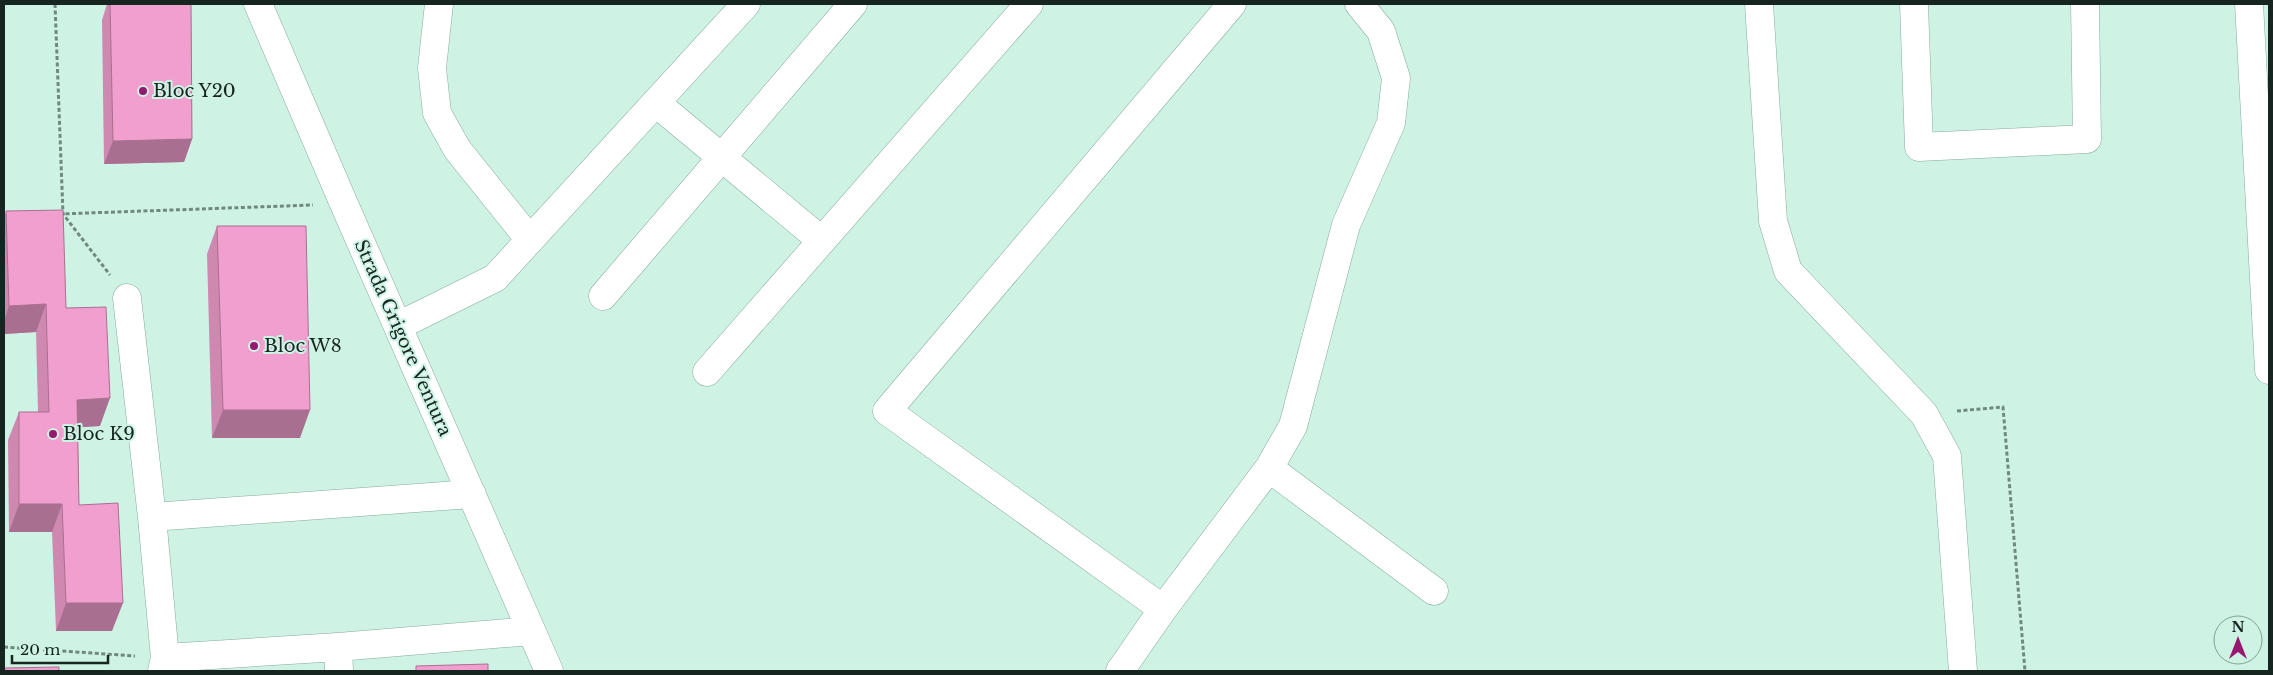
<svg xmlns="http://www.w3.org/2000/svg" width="2273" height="675" font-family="'Libre Baskerville',serif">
<rect width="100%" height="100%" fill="#cef3e5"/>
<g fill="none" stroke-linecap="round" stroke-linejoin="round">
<g stroke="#87aa9e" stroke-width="29">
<path id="minor" d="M258,4L344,204L549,671
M439,4L432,68L437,113L457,149L530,240
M1759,4L1773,221L1788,271L1924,414L1947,456L1963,671
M1914,4L1919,147L2087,139L2085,4
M2249,4L2269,370
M656,103L821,240
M603,296L853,4
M127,298L152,517L165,658
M398,326L495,278L746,4
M707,372L1029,4
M1269,468L1434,591
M152,517L472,494
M1163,609L887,411L1232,4
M338,647L339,671
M162,671L165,658L338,647L531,631
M1120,671L1163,609L1269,468L1293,426L1346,225L1391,123L1396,78L1381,31L1359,4"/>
</g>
<path stroke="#70897f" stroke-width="3" stroke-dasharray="4 2.5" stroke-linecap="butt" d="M55,4L63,214L110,275
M59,214L313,205
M1957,411L2003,407L2025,671
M4,647L135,656"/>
<use href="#minor" stroke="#fff" stroke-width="28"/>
</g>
<path fill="#cf89b1" d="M107,4H191L192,139L184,162L104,164L102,20Z
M6,211L66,308L100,426L78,427L79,505L112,631H56L52,532H9L8,440L19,412H38L36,332L4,334V219Z
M217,226L300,438H212L207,254Z"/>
<path fill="#a96f90" d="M192,139L184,162L104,164L113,141Z
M46,304L36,332L4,334V321L9,306Z
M110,398L100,426L67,428L77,400Z
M223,410H310L300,438H212Z
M19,504H62L52,532H9Z
M66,603H123L112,631H56Z"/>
<path fill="#f19fce" stroke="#a96f90" d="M110,4H191L192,139L113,141Z
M63,210L66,308L106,307L110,398L77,400L79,505L118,503L123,603H66L62,504H19V412H49L46,304L9,306L6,211Z
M217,226H306L310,410H223Z
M488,664V671H416V666Z
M59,667V671H4V668Z"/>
<g fill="#97186f" stroke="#cef3e5" stroke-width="2">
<circle cx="143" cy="91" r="5"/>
<circle cx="254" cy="346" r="5"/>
<circle cx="53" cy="434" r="5"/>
</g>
<g text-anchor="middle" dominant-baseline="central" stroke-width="4" stroke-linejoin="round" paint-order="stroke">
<g font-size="18" fill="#172520" stroke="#cef3e5" text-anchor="start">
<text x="153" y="91">Bloc Y20</text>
<text x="264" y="346">Bloc W8</text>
<text x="63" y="434">Bloc K9</text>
</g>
<g font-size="18" fill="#172520" stroke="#cef3e5">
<text transform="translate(403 338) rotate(66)">Strada Grigore Ventura</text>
</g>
</g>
<rect width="2273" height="675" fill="none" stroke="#172520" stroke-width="10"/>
<g transform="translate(2238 640)"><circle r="24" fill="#cef3e5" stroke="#85a196"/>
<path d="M0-4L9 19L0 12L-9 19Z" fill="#97186f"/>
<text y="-8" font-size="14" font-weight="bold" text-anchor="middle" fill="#172520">N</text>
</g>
<path d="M12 655v8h96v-8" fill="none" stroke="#172520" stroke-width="2.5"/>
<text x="20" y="655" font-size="15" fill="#172520" stroke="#cef3e5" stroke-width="4" paint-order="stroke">20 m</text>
</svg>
